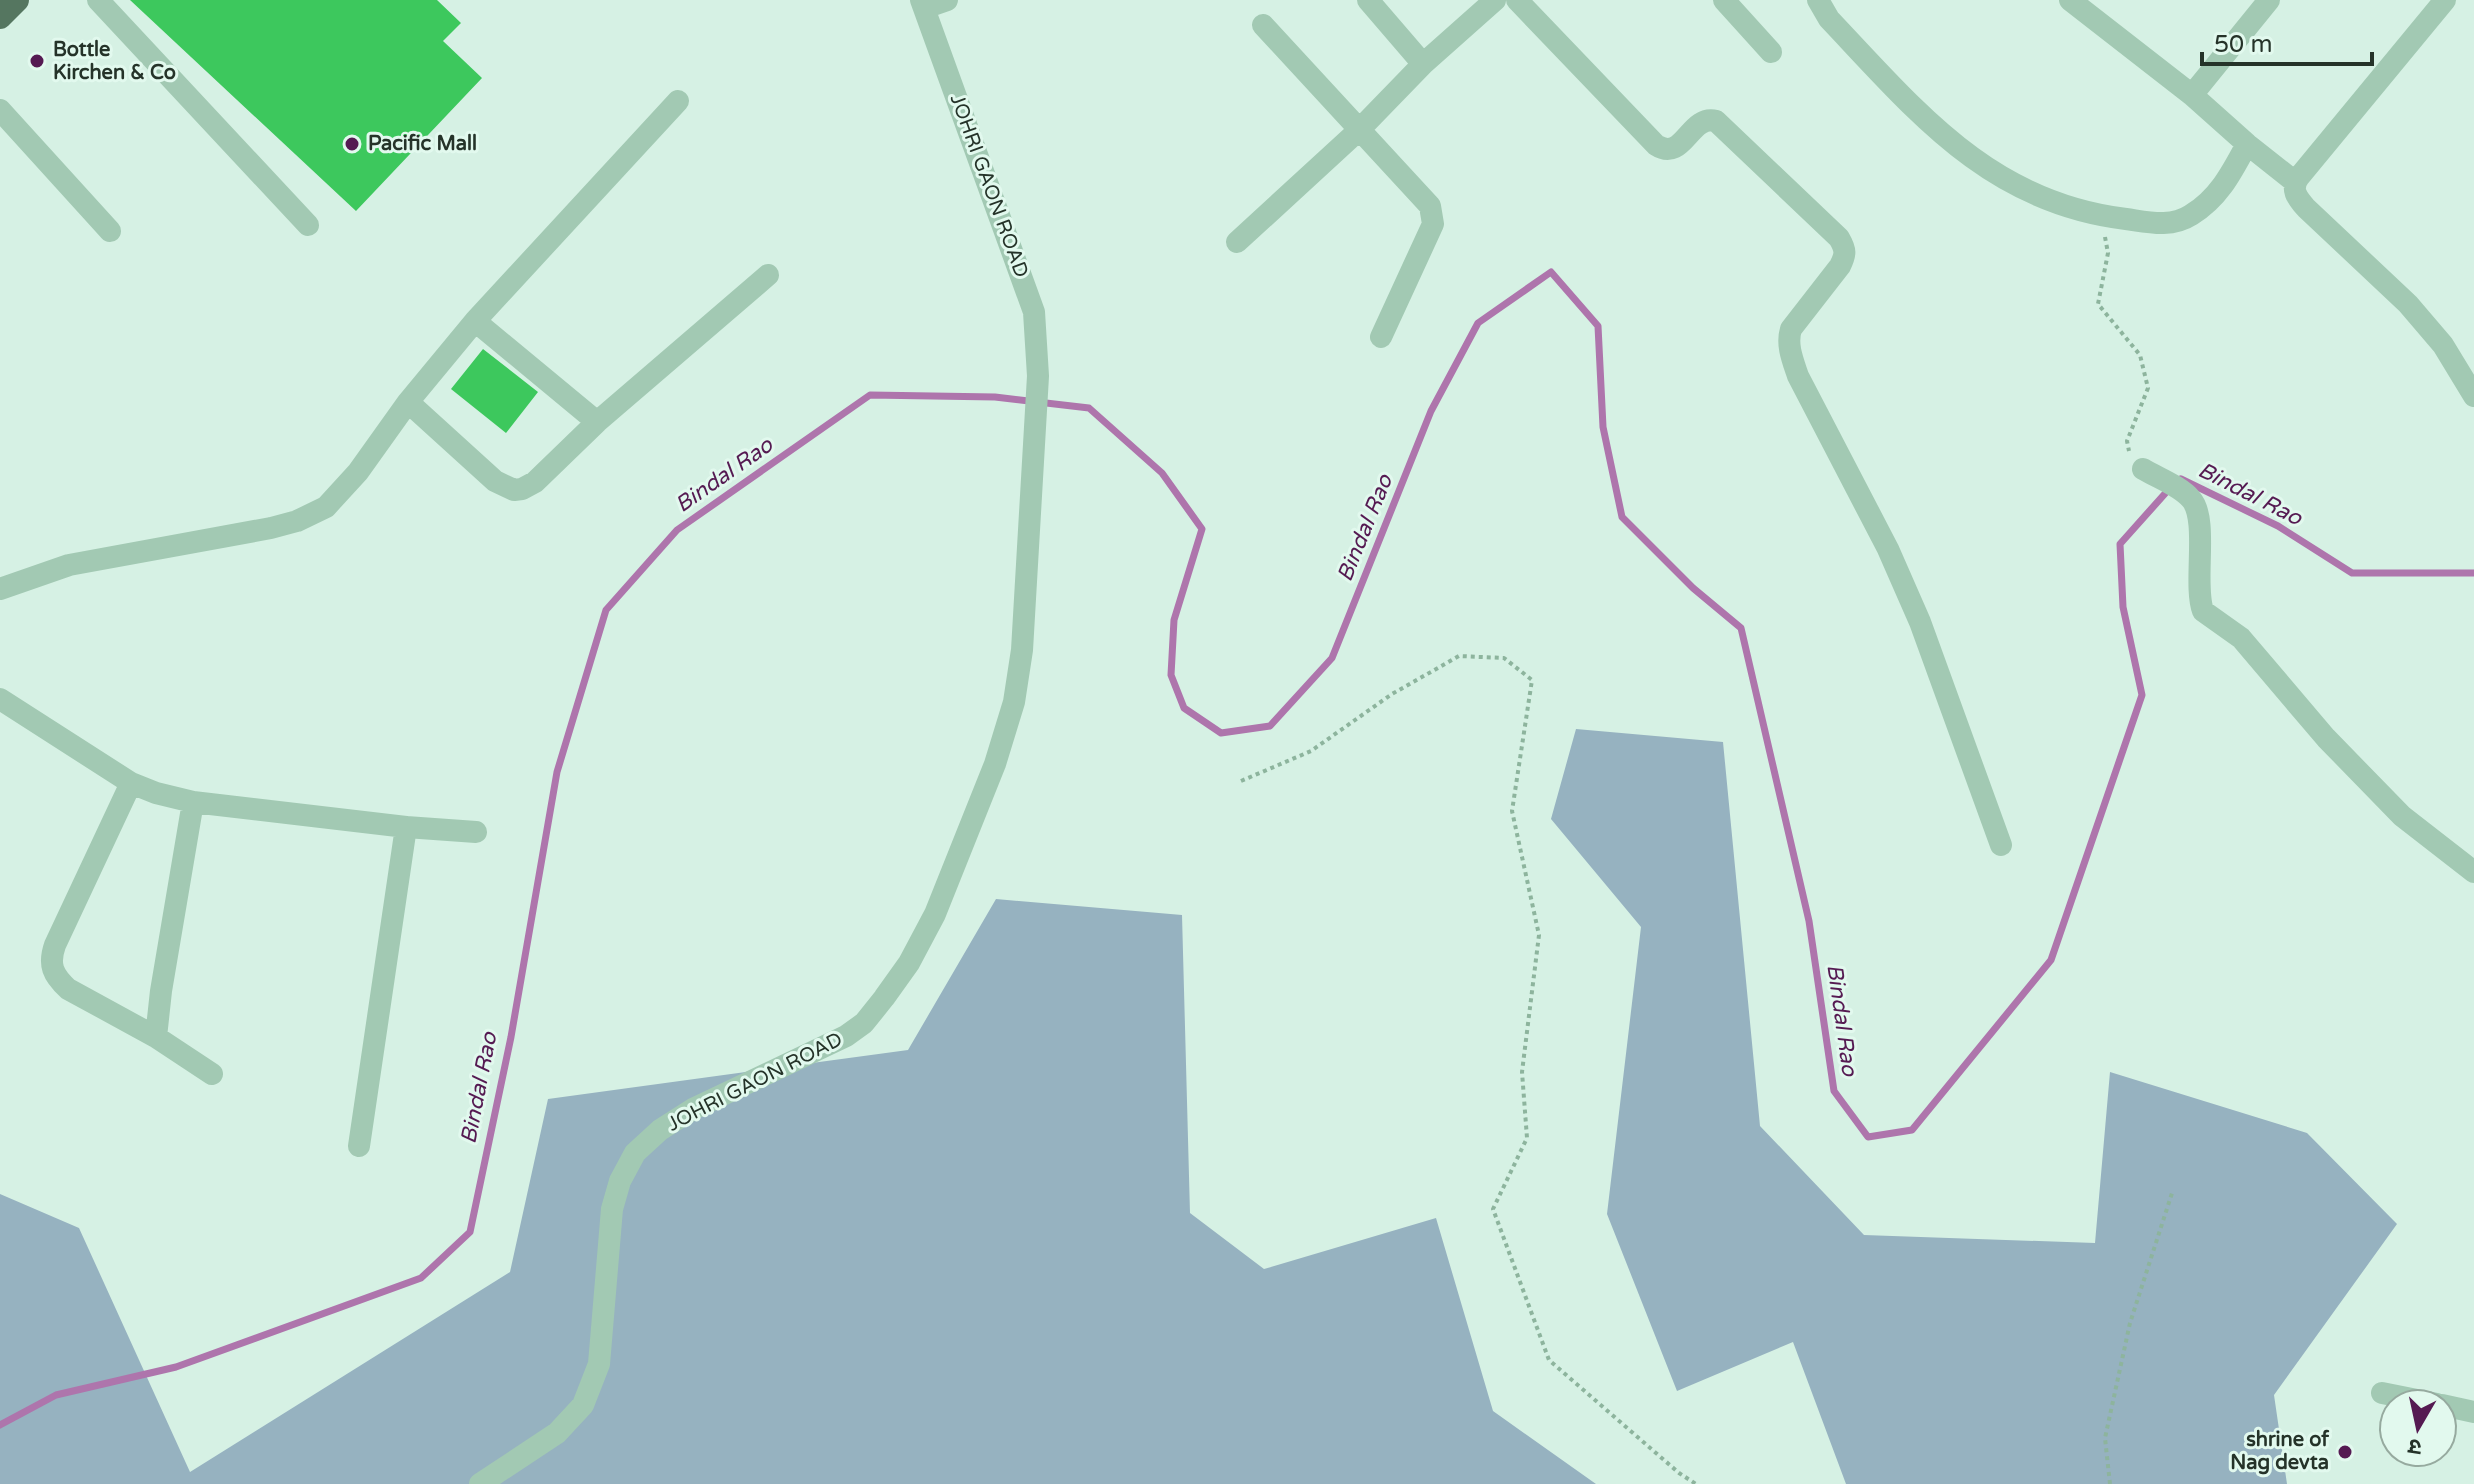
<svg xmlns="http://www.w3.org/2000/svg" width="2474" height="1484" font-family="'Varela Round','Noto Sans Devanagari',sans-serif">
<rect width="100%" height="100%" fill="#d6f1e4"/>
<path fill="#96b2c0" d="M1576,729L1723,742L1760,1126L1864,1235L2095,1243L2110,1072L2307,1133L2397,1224L2274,1395L2287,1484H1846L1793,1342L1677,1391L1607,1214L1641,927L1551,819Z
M996,899L1182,915L1190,1213L1264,1269L1436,1218L1493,1411L1596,1484H0V1194L79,1228L190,1472L510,1272L548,1099L908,1050Z"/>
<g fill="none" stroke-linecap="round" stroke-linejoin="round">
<path stroke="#ae75ac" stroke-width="7" d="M2181,479L2278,526L2352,573H2474
M0,1425L56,1395L176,1367L421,1278L470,1232L511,1037L557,772L606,610L677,530L870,395L995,397L1089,408L1162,473L1202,529L1174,620L1171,675L1184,708L1221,733L1270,726L1332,658L1431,411L1478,323L1551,272L1598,326L1603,427L1622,517L1693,588L1741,628L1809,921L1834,1091L1868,1137L1912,1130L2051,960L2142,695L2123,607L2120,544L2170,488"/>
</g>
<path fill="#3dc85d" d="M130,0H437L461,23L443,41L482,78L356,211Z
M483,349L538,392L506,433L451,389Z"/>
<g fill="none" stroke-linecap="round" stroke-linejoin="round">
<path stroke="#8db49d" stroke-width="4" stroke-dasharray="4 4" stroke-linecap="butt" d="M2105,237L2108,253L2098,304L2140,355L2148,388L2127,441L2129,451
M1241,781L1311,751L1392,694L1459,656L1504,658L1532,680L1512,811L1539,935L1522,1072L1527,1138L1493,1209L1549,1360L1679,1473L1696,1484
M2110,1484L2105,1438L2130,1323L2173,1190"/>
<path stroke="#a2c9b3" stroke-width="22" d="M98,0L308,225
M1368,0L1423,64L1495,0
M1517,0L1656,145C1684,163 1689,114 1716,121L1839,238C1846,250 1846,254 1840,266L1791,329C1786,345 1793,361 1798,376L1888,549L1920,622L2001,845
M1724,0L1771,52
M1818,0L1829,19C1917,112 1990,203 2126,219C2148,222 2171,228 2191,215C2219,198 2232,172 2247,144
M2070,0L2192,95
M2269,0L2192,95L2247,144L2295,182
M2445,0L2299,177C2290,189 2297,198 2306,208L2408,304L2443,345L2474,396
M924,8L947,0
M1263,25L1430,206L1433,224L1381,337
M0,110L110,231
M1237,242L1359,130L1423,64
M475,321L597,422
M408,402L495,481L514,490L522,489L535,482L597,422L768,275
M2143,469C2158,478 2180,486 2191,499C2209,519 2193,584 2203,611L2241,638L2326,738L2402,816L2474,872
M0,589L69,565L271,528L297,521L326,507L358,472L408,402L475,321L678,101
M0,699L131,783L156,793L193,802L406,827L476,832
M131,783L55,945C48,965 53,975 68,989L156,1037L212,1074
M156,1037L161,991L193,802
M359,1146L406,827
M2382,1393L2437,1404
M2442,1405L2474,1412
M480,1484L557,1433L583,1405L599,1364L612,1209L620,1181L635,1153L660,1130L693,1109L846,1036L864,1023L884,998L909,963L935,914L995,764L1014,702L1022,650L1038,376L1034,312L921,0"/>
<path stroke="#557660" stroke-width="24" d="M0,17L17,0"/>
</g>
<g fill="#551a52" stroke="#e2f9ee" stroke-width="3">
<circle cx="37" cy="61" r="8"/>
<circle cx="352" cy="144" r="8"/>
<circle cx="2345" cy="1452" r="8"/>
</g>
<g text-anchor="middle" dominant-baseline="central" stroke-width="6" stroke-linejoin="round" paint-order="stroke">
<g font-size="20" font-weight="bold" fill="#253329" stroke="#e2f9ee" text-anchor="start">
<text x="53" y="50">Bottle<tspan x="53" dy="23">Kirchen &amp; Co</tspan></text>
<text x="368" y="144">Pacific Mall</text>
<text x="2329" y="1440" text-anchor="end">shrine of<tspan x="2329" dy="23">Nag devta</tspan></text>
</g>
<g font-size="20" fill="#253329" stroke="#e2f9ee">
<text transform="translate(989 186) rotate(70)">JOHRI GAON ROAD</text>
<text transform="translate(755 1082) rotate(-27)">JOHRI GAON ROAD</text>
</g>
<g font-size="22" font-style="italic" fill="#551a52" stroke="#e2f9ee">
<text transform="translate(724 475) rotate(-35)">Bindal Rao</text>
<text transform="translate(2250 494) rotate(27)">Bindal Rao</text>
<text transform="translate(1365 528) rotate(-68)">Bindal Rao</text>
<text transform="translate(1842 1020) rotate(82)">Bindal Rao</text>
<text transform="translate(479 1088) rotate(-79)">Bindal Rao</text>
</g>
</g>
<g transform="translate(2418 1428) rotate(189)"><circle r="38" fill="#e2f9ee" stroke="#96aa9f" stroke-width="2"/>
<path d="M0-6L14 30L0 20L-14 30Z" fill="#551a52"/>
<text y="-12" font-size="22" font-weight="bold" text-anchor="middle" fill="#253329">उ</text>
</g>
<path d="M2202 52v12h170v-12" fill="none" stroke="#253329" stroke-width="4"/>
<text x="2214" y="52" font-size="24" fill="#253329" stroke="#e2f9ee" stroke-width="6" paint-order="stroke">50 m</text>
</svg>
